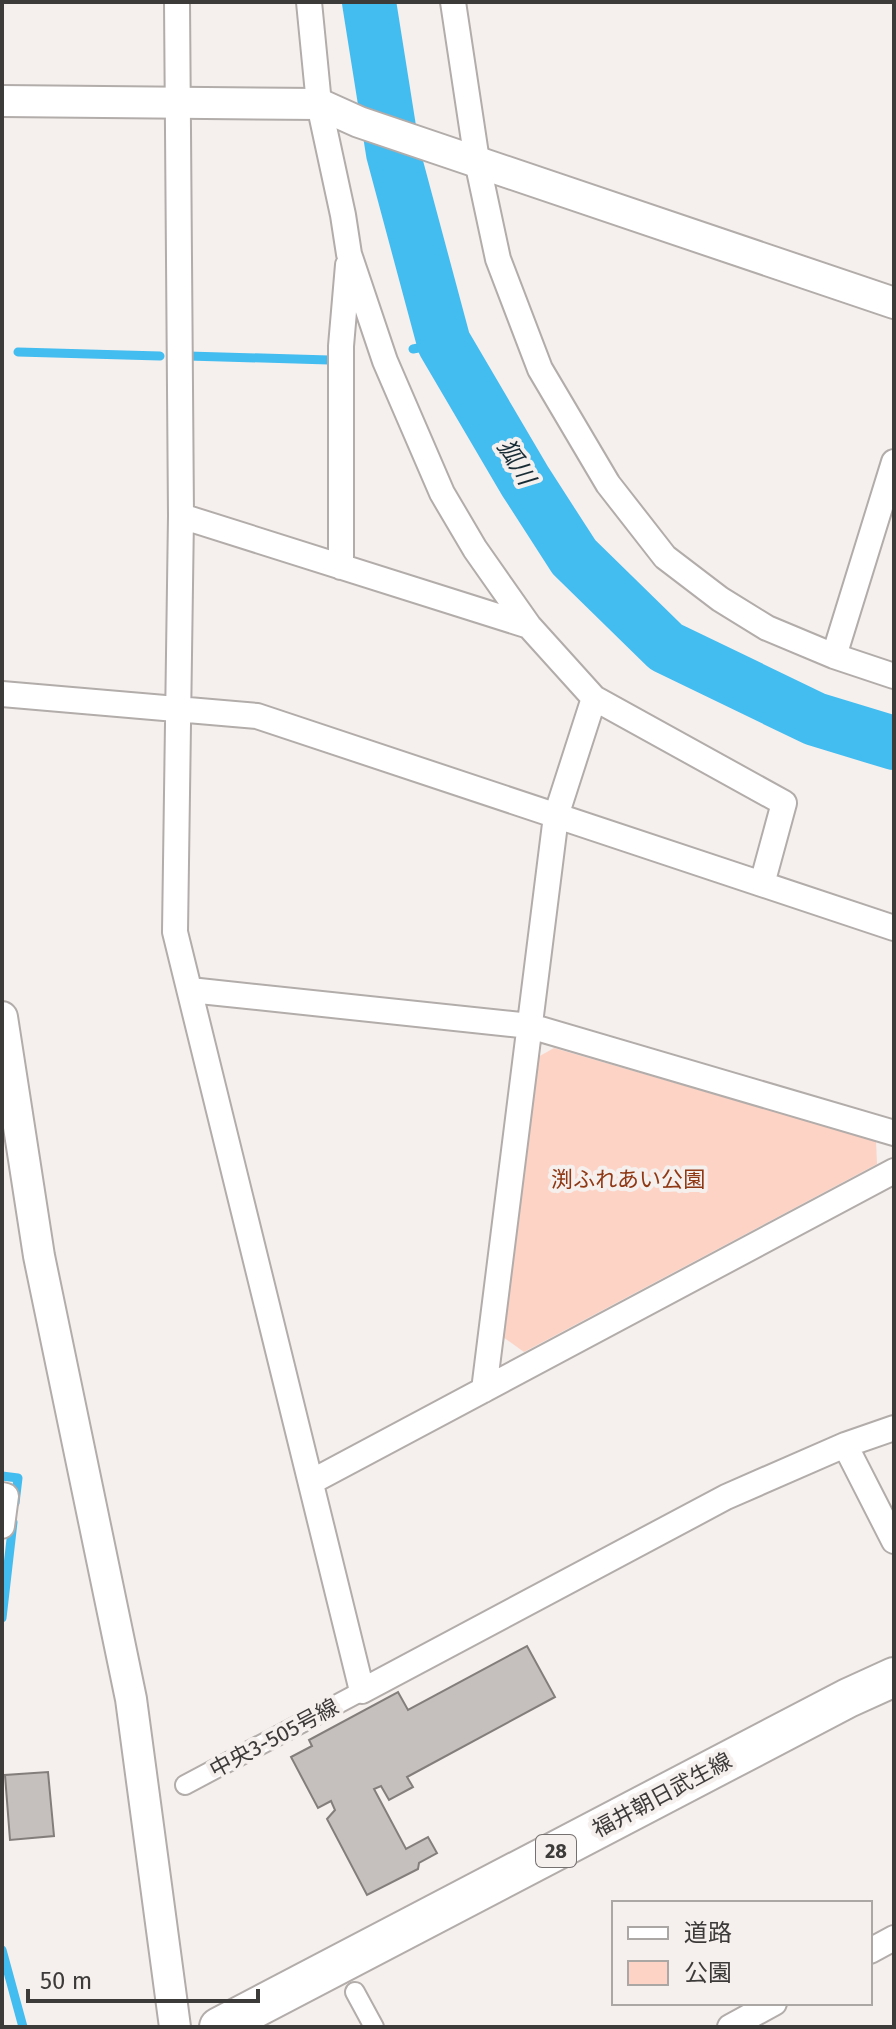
<svg xmlns="http://www.w3.org/2000/svg" width="896" height="2029" font-family="'Fira Sans','Noto Sans JP',sans-serif">
<rect width="100%" height="100%" fill="#f5efed"/>
<path fill="#fdd3c5" d="M554,1048L876,1141L877,1164L524,1352L503,1337L538,1057Z"/>
<g fill="none" stroke-linecap="round" stroke-linejoin="round">
<path stroke="#43bcf0" stroke-width="9" d="M413,349L444,343
M18,352L160,356
M188,356L329,360
M2,1476L18,1478L15,1503
M2,1618L13,1522
M2,1950L23,2027"/>
<path stroke="#43bcf0" stroke-width="54" d="M369,2L393,153L444,343L525,481L574,557L666,647L815,719L894,743"/>
</g>
<path fill="#c5bfbd" stroke="#837e7c" stroke-width="2" d="M527,1646L555,1697L407,1777L413,1787L389,1800L381,1786L374,1789L406,1849L428,1837L437,1853L419,1863L418,1869L367,1895L327,1819L335,1810L331,1801L318,1808L291,1757L312,1746L309,1740L398,1692L408,1710Z
M48,1772L54,1836L10,1840L5,1775Z"/>
<g fill="none" stroke-linecap="round" stroke-linejoin="round">
<g stroke="#b2acaa" stroke-width="22">
<path id="pedestrian" d="M185,1785L362,1691
M355,1992L374,2027"/>
</g>
<g stroke="#b2acaa" stroke-width="28">
<path id="minor" d="M177,2L181,516L175,932L362,1691L726,1497L845,1445L894,1428
M309,2L319,104L343,215L349,254L385,361L442,493L475,549L529,626L594,698L784,803L762,884
M453,2L477,161L498,259L540,369L608,484L665,557L720,599L767,628L834,656L894,676
M181,516L529,626
M341,567V346L348,265
M834,656L894,462
M2,694L257,716L894,928
M190,990L530,1026L894,1133
M484,1390L556,816L594,698
M845,1445L894,1541
M311,1482L894,1171
M2,1495L6,1496L2,1526
M870,1951L894,1938
M730,2027L774,2003"/>
</g>
<g stroke="#b2acaa" stroke-width="34">
<path id="tertiary" d="M2,101L319,104L359,122L894,303
M2,1017L39,1256L131,1699L175,2027"/>
</g>
<g stroke="#b2acaa" stroke-width="42">
<path id="primary" d="M219,2027L848,1698L894,1677"/>
</g>
<use href="#pedestrian" stroke="#fff" stroke-width="18"/>
<use href="#minor" stroke="#fff" stroke-width="24"/>
<use href="#tertiary" stroke="#fff" stroke-width="30"/>
<use href="#primary" stroke="#fff" stroke-width="38"/>
</g>
<g text-anchor="middle" dominant-baseline="central" stroke-width="8" stroke-linejoin="round" paint-order="stroke">
<rect fill="#f5efed" stroke="#747170" stroke-width="2" x="536" y="1835" width="40" height="32" rx="6"/>
<g font-size="20" font-weight="bold" fill="#3d3b3a">
<text x="556" y="1851">28</text>
</g>
<g font-size="22" fill="#8f3814" stroke="#f5efed">
<text x="628" y="1179">渕ふれあい公園</text>
</g>
<g font-size="22" fill="#3d3b3a" stroke="#f5efed">
<text transform="translate(274 1738) rotate(-28)">中央3-505号線</text>
<text transform="translate(662 1795) rotate(-28)">福井朝日武生線</text>
</g>
<g font-size="24" font-style="italic" fill="#182c36" stroke="#f5efed">
<text transform="translate(516 462) rotate(59)">狐川</text>
</g>
</g>
<rect width="896" height="2029" fill="none" stroke="#3d3b3a" stroke-width="8"/>
<rect x="612" y="1901" width="260" height="104" fill="#f5efed" stroke="#aba7a5" stroke-width="2"/>
<rect x="628" y="1927" width="40" height="12" fill="#ffffff" stroke="#aba7a5" stroke-width="2"/>
<text x="684" y="1941" font-size="24" fill="#3d3b3a">道路</text>
<rect x="628" y="1961" width="40" height="24" fill="#fdd3c5" stroke="#aba7a5" stroke-width="2"/>
<text x="684" y="1981" font-size="24" fill="#3d3b3a">公園</text>
<path d="M28 1989v12h230v-12" fill="none" stroke="#3d3b3a" stroke-width="4"/>
<text x="40" y="1989" font-size="24" fill="#3d3b3a" stroke="#f5efed" stroke-width="6" paint-order="stroke">50 m</text>
</svg>
